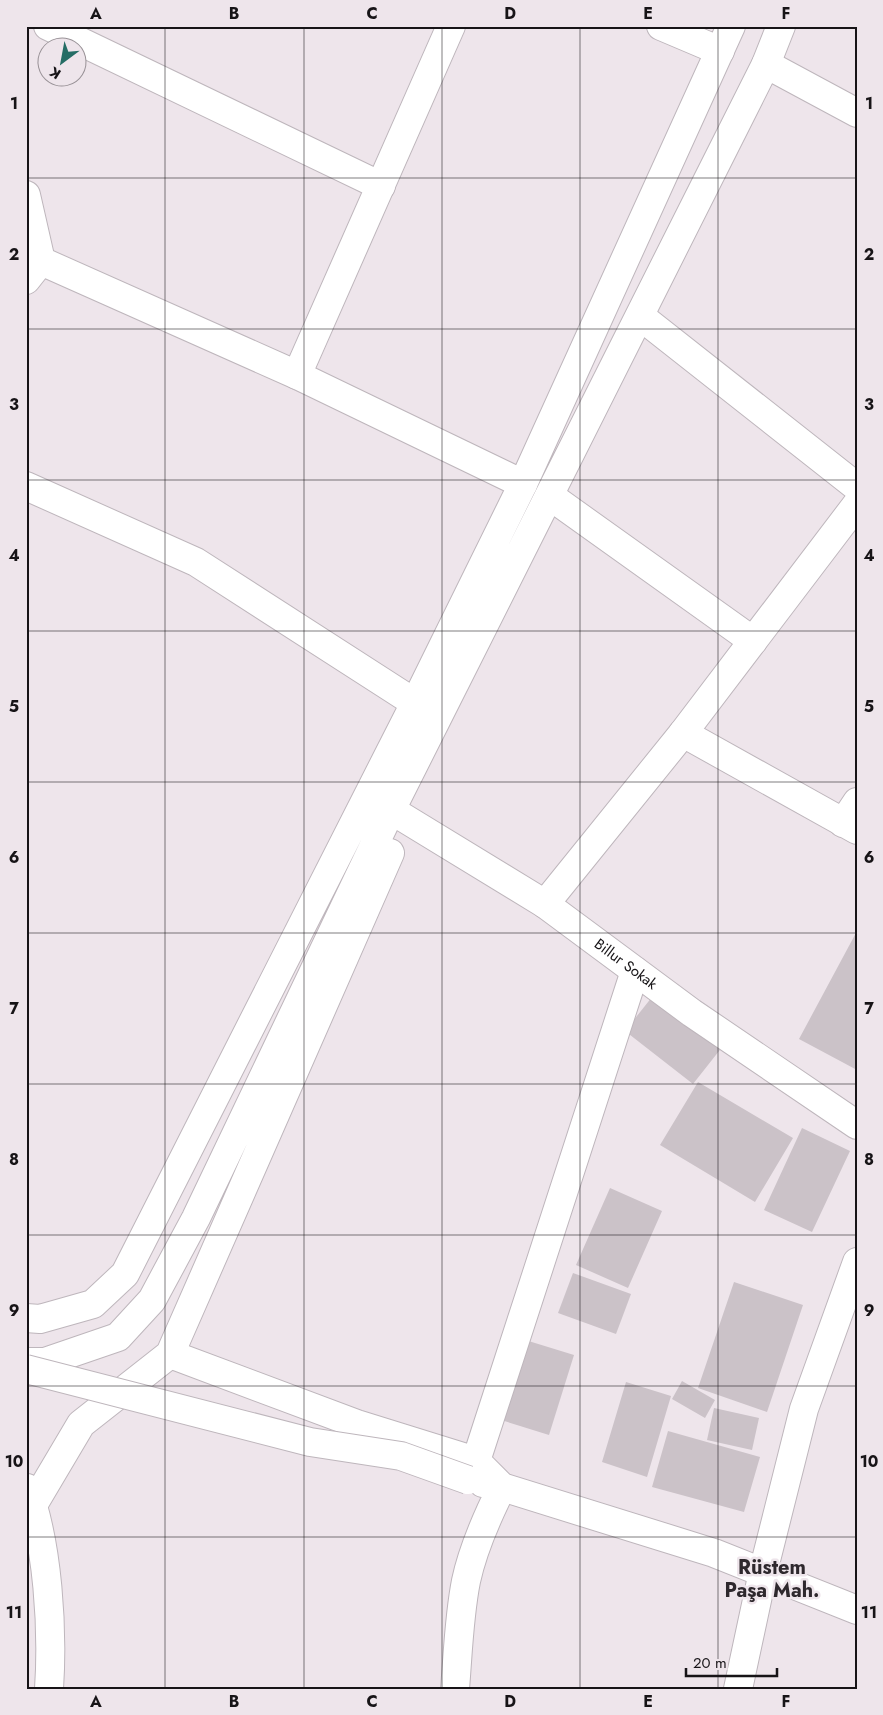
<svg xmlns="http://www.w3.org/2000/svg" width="883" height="1715" font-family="Jost,sans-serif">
<rect width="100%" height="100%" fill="#eee5eb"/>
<path fill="#cbc2c8" d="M857,931V1070L799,1039Z
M656,992L723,1046L693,1084L625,1031Z
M698,1082L793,1138L755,1202L660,1145Z
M802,1128L850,1151L812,1232L764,1210Z
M610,1188L662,1211L628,1288L576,1265Z
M573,1273L631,1294L616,1334L558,1313Z
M734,1282L803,1305L767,1412L698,1388Z
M522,1339L574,1355L549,1435L498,1419Z
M682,1381L715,1400L705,1418L672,1399Z
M626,1382L671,1396L647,1477L602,1462Z
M714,1408L759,1418L752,1450L707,1440Z
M668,1431L760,1457L744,1512L652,1487Z"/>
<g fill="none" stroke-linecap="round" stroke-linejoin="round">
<g stroke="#beb6bc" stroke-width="30">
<g id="minor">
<path d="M48,26L381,186"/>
<path d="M661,26L720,51"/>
<path d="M766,64L857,113"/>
<path d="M26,195L41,261L26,280"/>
<path d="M41,261L297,375L523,484"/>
<path d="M640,316L857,487"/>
<path d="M297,375L451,26"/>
<path d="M26,486L196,562L415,703"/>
<path d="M550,496L753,641"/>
<path d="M683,733L857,830"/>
<path id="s1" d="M391,810L545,904L692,1013L857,1125"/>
<path d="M843,823L857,802"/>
<path d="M545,904L683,733L857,504"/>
<path d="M170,1354L357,1424L476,1461L502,1487L714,1553L857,1610"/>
<path d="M476,1461L635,971"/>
<path d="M455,1689C458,1653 459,1616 466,1581C473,1548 487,1517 502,1487L483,1483"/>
<path d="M738,1689L763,1572L804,1409L857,1262"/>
</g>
</g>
<g stroke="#beb6bc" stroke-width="30">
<path id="major" d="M26,1318L40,1319L93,1304L125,1274L415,703L523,484L731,26
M26,1362H45L118,1337L152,1300L196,1218L391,810L766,64L781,26
M27,1488C48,1544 53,1629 49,1689
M33,1505L81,1424L170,1354L390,853"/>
</g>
<use href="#minor" stroke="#fff" stroke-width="28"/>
<use href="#major" stroke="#fff" stroke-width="28"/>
<g stroke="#beb6bc" stroke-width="30" stroke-linecap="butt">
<path id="minor-bridge" d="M26,1369L310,1442L401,1456L468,1480"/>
</g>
<use href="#minor-bridge" stroke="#fff" stroke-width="28"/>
</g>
<path fill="none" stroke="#171417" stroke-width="1" stroke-opacity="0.55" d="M165,26V1689M304,26V1689M442,26V1689M580,26V1689M718,26V1689M26,178H857M26,329H857M26,480H857M26,631H857M26,782H857M26,933H857M26,1084H857M26,1235H857M26,1386H857M26,1537H857"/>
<g text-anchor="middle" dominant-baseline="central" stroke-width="5" stroke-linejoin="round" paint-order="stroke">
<g font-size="15" fill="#171417" stroke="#eee5eb">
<text stroke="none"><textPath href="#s1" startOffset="281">Billur Sokak</textPath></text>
</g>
<g font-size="20" font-weight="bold" fill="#2e282d" stroke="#eee5eb">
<text x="772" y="1567">Rüstem<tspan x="772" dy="23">Paşa Mah.</tspan></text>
</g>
</g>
<rect width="883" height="1715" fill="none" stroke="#eee5eb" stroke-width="55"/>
<g transform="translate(62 62) rotate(212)"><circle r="24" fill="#eee5eb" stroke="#989196"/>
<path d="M0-4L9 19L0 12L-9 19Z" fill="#256d65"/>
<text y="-8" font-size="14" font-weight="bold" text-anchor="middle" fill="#171417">K</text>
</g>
<path d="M686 1668v8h91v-8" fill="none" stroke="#171417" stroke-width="2.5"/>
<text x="693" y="1668" font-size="15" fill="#171417" stroke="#eee5eb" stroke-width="4" paint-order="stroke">20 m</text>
<rect x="28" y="28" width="828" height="1660" fill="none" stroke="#171417" stroke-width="2"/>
<g font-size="16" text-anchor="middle" font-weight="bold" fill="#171417">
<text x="96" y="19">A</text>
<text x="234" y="19">B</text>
<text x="372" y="19">C</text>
<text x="510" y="19">D</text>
<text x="648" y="19">E</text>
<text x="786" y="19">F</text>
<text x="14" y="109">1</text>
<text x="869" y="109">1</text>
<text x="14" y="260">2</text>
<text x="869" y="260">2</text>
<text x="14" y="410">3</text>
<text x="869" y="410">3</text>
<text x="14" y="561">4</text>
<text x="869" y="561">4</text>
<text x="14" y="712">5</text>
<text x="869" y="712">5</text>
<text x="14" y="863">6</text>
<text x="869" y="863">6</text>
<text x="14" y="1014">7</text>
<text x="869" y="1014">7</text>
<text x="14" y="1165">8</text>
<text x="869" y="1165">8</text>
<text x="14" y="1316">9</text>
<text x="869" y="1316">9</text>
<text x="14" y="1467">10</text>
<text x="869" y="1467">10</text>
<text x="14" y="1618">11</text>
<text x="869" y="1618">11</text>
<text x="96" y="1707">A</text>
<text x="234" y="1707">B</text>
<text x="372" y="1707">C</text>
<text x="510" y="1707">D</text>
<text x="648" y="1707">E</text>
<text x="786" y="1707">F</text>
</g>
</svg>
